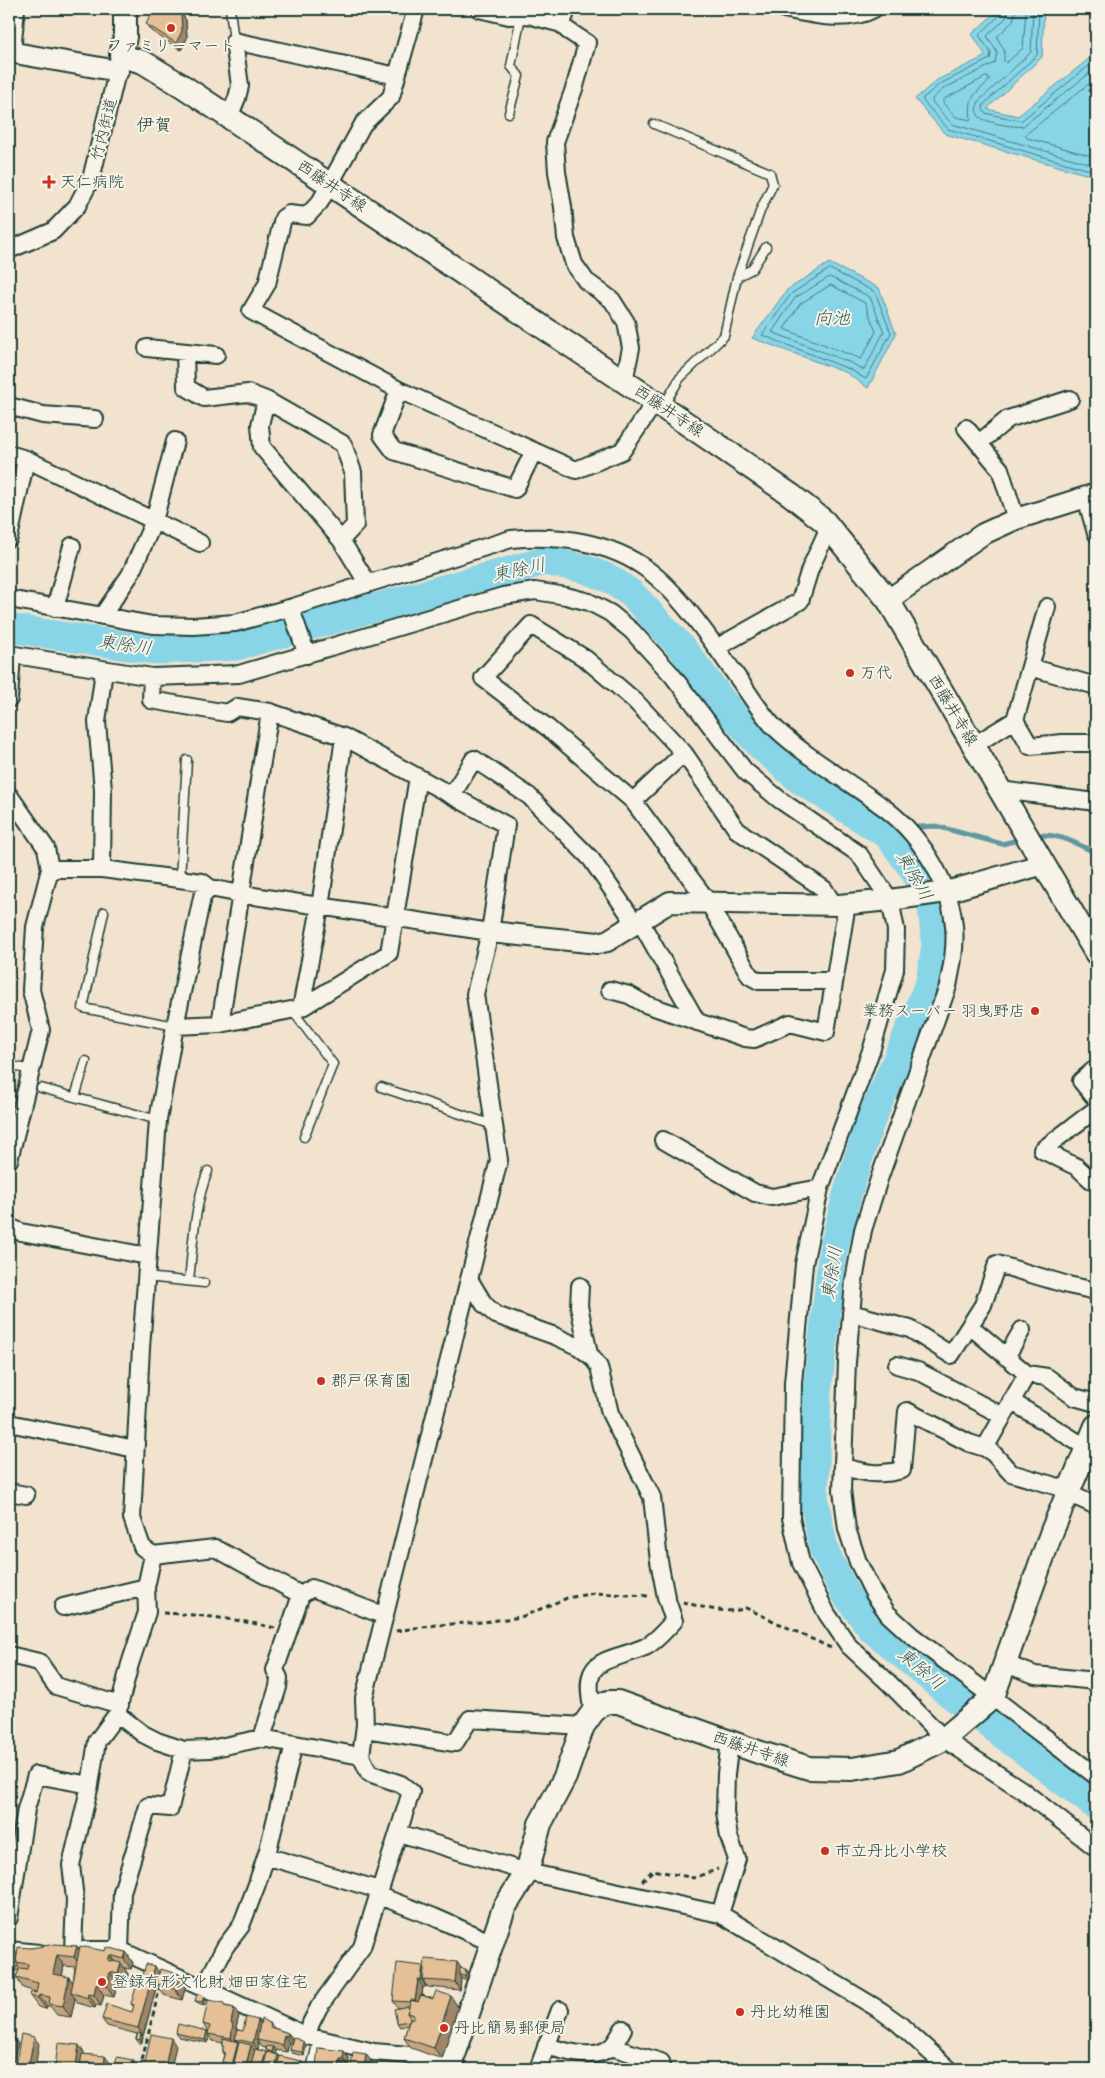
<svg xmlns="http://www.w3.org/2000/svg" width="1105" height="2078" font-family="Pangolin,'Klee One',sans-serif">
<rect width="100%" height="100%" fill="#f2e3cf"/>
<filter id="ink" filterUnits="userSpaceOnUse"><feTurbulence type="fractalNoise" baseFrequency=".02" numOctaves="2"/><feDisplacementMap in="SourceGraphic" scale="10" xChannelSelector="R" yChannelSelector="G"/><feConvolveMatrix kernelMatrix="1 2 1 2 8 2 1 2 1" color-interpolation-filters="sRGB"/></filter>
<g filter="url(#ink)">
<path fill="#88d5e8" stroke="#5e98a0" d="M999,9H1044L1042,57L987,109L1018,116L1096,53V174H1085L945,134L915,99L937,80L986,56L972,34Z
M829,263L879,288L896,334L868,388L847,373L752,338L787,290Z"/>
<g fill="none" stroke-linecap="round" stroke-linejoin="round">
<path stroke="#497a7c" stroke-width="1" d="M1002,9L1001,14L979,35L991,53L990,59L940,84L923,98V101L948,129L1086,169H1096
M1009,9L1006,18L987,36L997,52L995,63L943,89L932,99V102L952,124L1087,163H1096
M1016,9L1013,21L997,37L1004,50V61L1006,63L1023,48L1026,9
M1033,9L1031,52L979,101L976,109C977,113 978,117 983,119C990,123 1016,128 1023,126L1096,68
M1039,9L1037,55L984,104L983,109L985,113L1021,121L1096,60
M986,77L989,78V81C972,97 969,96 971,120L956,117L943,103V100Z
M1096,78L1025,135L1027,138L1088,155L1096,156
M830,269L875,292L891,333L866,379L849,369L762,335L791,294Z
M830,277L870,297L884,332L864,370L851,363L772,332L795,298Z
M831,285L865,303L876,332L861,359L784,329L800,304Z"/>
<path stroke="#5e98a0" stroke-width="5" d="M888,835L919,827L936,826L1002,844L1022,839
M1033,836C1055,831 1077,844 1096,853"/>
<path stroke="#88d5e8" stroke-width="29" d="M9,628L154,650L236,646L545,561L585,569L610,579L632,594L682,648L729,710L761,746L799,779L888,835L915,871L932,907L936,945L930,982L869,1125L847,1195L833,1251L817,1393L814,1500L824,1550L845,1593L872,1629L940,1686L1096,1806"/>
<g stroke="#1f3d34" stroke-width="11">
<path id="service" d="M230,9L234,41
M509,113L519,76L511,66L521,16
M654,124L770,173L773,184L761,209L737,277L724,336L680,378L664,405
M737,277L752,269L766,247
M180,879L187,760
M104,912L83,1008L175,1026
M292,1010L333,1064L304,1137
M9,1065L31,1070
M381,1087L493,1125
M41,1088L158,1120
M75,1097L86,1061
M146,1277L204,1283
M189,1281C193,1244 194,1206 208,1171
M311,2069L318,2040"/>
</g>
<g stroke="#1f3d34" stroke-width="20">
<path id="minor" d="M416,9L391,97L363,124L320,202L307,216L289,214L283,218L267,284L251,311L399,390L576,470L622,451L655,402
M479,9L509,16L528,15L562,24
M567,9L562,24L567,30L587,43L575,86L555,142L557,172L563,207L566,238L574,264L586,281L612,300L626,322L631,348L624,381
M784,9C812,15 848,23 874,9
M12,52L16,9
M229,117L237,98L240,86L234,41L397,76
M9,250L53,231L77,206L91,179L120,60
M147,348L216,355
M185,352L186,387L204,398L248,393L266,400L343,444L353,472L355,525L341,540
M399,390L382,435L394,451L515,489L534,451
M266,400L260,425L262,447L341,540L368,584
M9,406L43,415L95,419
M966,428L1000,469L1016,519
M979,443L1008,419L1070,399
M9,454L26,459L200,543
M1086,498L1096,533
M9,538L26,459
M9,599L153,625L194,626L235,623L293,607L511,539C557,535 609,541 648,570C680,594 711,640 735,674C747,690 761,714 775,728C807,758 845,779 879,804C917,830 950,880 954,926C956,947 952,966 948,986L879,1179L863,1230L854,1281L847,1362L842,1490L847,1529L858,1562L874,1594L888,1614L911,1635L1096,1776
M293,607V615L307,655
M55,608L72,546
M102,616L130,575L154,521L175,441
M716,648L800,601L810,569L829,527
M9,654L152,677L239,674L503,596L535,591L566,596L589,602L610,613L632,631L672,675L745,771L780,800L859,854L890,900L896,930L895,970L872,1048L820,1188L804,1264L793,1383L791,1518L801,1563L827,1614L849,1646L890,1684L944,1739L1022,1790L1096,1848
M1030,667L1096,686
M152,677L151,700L227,713L237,707L270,712
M9,699L12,655
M1015,720L1030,746L1063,743H1096
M974,745L1015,720L1047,607
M1000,790L1096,802
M9,795L46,848L50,869L35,927L31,990L41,1030L9,1160
M452,795L474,759L529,796L591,859L635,923
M633,801L684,753
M50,869H102L202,882L210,888L241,894L490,932
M102,869L103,790L97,722L104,670
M834,905L824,889L737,830L684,753L635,701L586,659L531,625L483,678L548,728L633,801L709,903L750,976L759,981H834
M640,921L697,1022
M610,990L629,995L645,1004L745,1038L754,1039L790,1023L826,1032L847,904
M301,1008L320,907L344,737
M175,1026L220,1024L301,1008L389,953L418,777
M1096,1068L1081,1081L1096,1099
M663,1140L755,1193L772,1197L820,1188
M1091,1180L1077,1167L1042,1150L1096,1109
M9,1227L21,1232L147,1256
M469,1279L484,1304L496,1315L555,1336L579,1347L592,1357L599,1367L610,1413L652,1497L659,1561L666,1597L674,1621C665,1630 657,1641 645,1647C605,1664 580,1655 593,1712
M580,1286L579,1306L589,1354
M851,1313L910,1329L951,1355L983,1305L997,1264L1068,1285L1096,1291
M970,1326L1027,1374L1047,1377L1074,1397L1096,1403
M1006,1357L1022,1330
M897,1365L918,1371L1003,1416
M1027,1374L985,1448L993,1453L1011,1473L1069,1490
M1011,1401L1087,1448
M9,1423L135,1449
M843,1467C866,1473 879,1476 902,1470L907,1411L969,1443L985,1448
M9,1492L26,1495
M1068,1493L1096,1506
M153,1555L215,1548L301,1595
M63,1607L146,1587
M9,1655L39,1662L56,1686L120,1705
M1006,1664L1035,1675L1096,1681
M117,1714L143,1734L157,1741L184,1750L210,1749L262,1738L361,1756
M365,1729L455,1743L470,1719L583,1726
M262,1738L278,1687L279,1678L275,1670L301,1595L312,1588L385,1616
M399,1833L527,1872L720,1914L880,2010L898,2023L949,2069
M266,1856L379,1890
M377,1895L434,1917L492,1943
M720,1914L737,1859L729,1837L725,1812L726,1774L730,1742
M9,1918L26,1809L36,1775L90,1785L97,1741L117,1714L130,1664L147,1612L146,1587L153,1555L142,1547L132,1518L141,1348L158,1120L175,1026L202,897L210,888
M9,1950L39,1953
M73,1950L75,1899L71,1865L90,1785
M76,1950H120L307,2036L311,2023L319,2007L362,1947L411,1792L401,1784L369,1773L361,1756L365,1725L364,1698L499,1160L475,994L490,932L506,825L344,737L270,712L220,1024
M120,1950L122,1892L148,1806L170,1808L184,1750
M204,1988L225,1947L241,1926L257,1884L268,1850L294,1744
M307,2036L374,2052L409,2055L453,2069
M546,2046C565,2051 595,2062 612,2046C617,2041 620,2034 623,2029
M611,2047L661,2062
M538,2069L560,2010"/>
</g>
<g stroke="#1f3d34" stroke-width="24">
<path id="tertiary" d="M9,52L118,71
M888,600L983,534L1016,519L1096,494
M490,932L598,943L607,941L670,902L839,905L890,900L946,892L1044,864"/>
</g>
<g stroke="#1f3d34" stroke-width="26">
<path id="secondary" d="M125,9V37L121,56L143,62L184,87L655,402L791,495L824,521L888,600L1096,953
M453,2069V2058L504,1908L527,1872L540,1824L565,1777L583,1726L593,1712L601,1705L608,1702H618L761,1753L809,1768L852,1769L899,1761L944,1739L993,1697L1052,1531L1096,1426"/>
</g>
<path stroke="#1f3d34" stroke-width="3" stroke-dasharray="5 4" stroke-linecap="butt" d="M683,1602C701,1607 728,1615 746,1608L831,1648
M163,1613C202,1615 237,1619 275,1628
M396,1631L436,1625L483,1622L521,1617L567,1598L594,1593L650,1596
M642,1881L653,1870L694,1878L718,1869
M140,2069L160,1986"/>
<use href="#service" stroke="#f7f3e8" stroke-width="8"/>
<use href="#minor" stroke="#f7f3e8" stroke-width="16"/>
<use href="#tertiary" stroke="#f7f3e8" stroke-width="20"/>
<use href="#secondary" stroke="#f7f3e8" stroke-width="22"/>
</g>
<path fill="#c5a480" stroke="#1f3d34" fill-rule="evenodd" d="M181,13L186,20L187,38L181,50L151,31L146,24Z
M77,1946L79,1949L105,1951L126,1952L133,1963L131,1969L124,1968L128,1974L126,1985L118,1983L114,1997L104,1995L101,2006L96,2005L95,2008L78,2003L75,1998L71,2017L57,2015L50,2006H47L46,2009L38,2007L30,1996L36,1993V1992L23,1988L16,1977L19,1970H13L14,1971L9,2003V1952L17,1953L31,1948ZM64,1966L75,1967L73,1982L62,1976Z
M424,1968H461L468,1972V1979H462L461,1978L460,1990L428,1987L426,1985V1987H423L422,1995L458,2007L442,2059L411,2048L404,2038L408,2025L400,2027L397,2023L400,2008H398L393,2001Z
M179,1974L186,1985L182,2000L164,1995L157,1985L143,2036H142L143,2037L142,2043H139L136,2039L137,2034L107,2026L102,2019L132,2012L134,2007L131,2004L141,1982Z
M206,1999L204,2006L198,2004L195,2001Z
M226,2006L234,2008L239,2015L236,2028L238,2030L243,2031L258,2020L260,2023L271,2024L274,2028L288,2033L293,2039L304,2042L306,2045L304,2056L292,2053L290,2050L292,2043H289L287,2052L275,2050L276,2051L275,2054L280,2057L304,2064L303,2069H227L222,2062L224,2054L223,2052V2043L213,2041L209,2036L208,2043L179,2037L176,2033L208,2032L203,2024ZM259,2044L262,2047L266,2048V2050L268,2052L267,2053L266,2052L258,2050Z
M344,2051L349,2059L348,2066H346L351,2067L371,2061L370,2069L316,2066Z"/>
<path fill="#a08668" stroke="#1f3d34" d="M181,13L186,20L187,38L181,50L176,43Z
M77,1946L84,1957L82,1968L74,1957Z
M126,1952L133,1963L131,1969L124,1959Z
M57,1955L64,1966L60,1985L53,1974Z
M110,1955L117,1966L108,1960Z
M457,1962L462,1969L459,1975L461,1978L460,1990L455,1982Z
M121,1963L128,1974L126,1985L118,1974Z
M9,1964L14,1971L9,2003Z
M155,1966L160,1974L143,2036L138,2028Z
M423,1966L428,1973L423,1980L426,1985V1987L421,1980Z
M466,1969L468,1972V1979L465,1976Z
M110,1972L118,1983L114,1997L107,1986Z
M179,1974L186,1985L182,2000L175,1989Z
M69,1977L77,1988L71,1992L75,1998L71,2017L63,2006Z
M418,1979L423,1987L420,2010L415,2003Z
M96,1984L104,1995L101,2006L94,1995Z
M88,1994L96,2005L95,2008L87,1998Z
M39,1995L47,2006L46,2009L38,1998Z
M204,1996L206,1999L204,2006L202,2002Z
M451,1996L458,2007L442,2059L434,2048Z
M234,2008L239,2015L236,2028L238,2031L235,2039L237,2041L236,2046L231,2038V2023Z
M9,2020L11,2024L9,2036Z
M258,2020L263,2027L257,2040L259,2044L258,2051L253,2043Z
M207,2031L210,2034H208L209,2036L208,2043L205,2040Z
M11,2033L18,2044L13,2062L15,2065L14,2069H9V2051Z
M288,2033L293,2040L292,2043L287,2036Z
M141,2034L143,2037L142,2043L140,2040Z
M284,2035L289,2043L287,2052L282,2045Z
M34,2037L39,2044L35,2069H28Z
M171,2038L176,2046L171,2069L165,2067Z
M238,2042L243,2049L234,2063L238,2069H235L232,2065Z
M304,2042L306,2045L304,2056L302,2052Z
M79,2045L86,2056L85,2069L76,2065Z
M251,2045L256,2052L252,2069H245Z
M273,2047L276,2051L275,2055L272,2052Z
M344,2051L349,2059L348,2066L343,2059Z
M266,2052L268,2055L265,2069H261Z
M366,2054L371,2061L370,2069H364Z
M278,2055L281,2059L277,2066L279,2068L278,2069H275Z
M105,2056L113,2067V2069H104Z
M340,2059L345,2066L339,2065Z
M133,2060L135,2064L134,2069H131Z
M301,2061L304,2064L303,2069H299Z"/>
<path fill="#e5bf95" stroke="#1f3d34" d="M154,9H175L181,13L182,31L176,43L146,24Z
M56,1944L77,1946L74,1957L57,1955L53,1974L69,1977L63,2006L49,2004L50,1997L39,1995L38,1998L30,1996L31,1992L36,1993L38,1983L16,1977L20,1968L27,1969L28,1964L16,1962L18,1947L31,1948Z
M80,1946L105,1951L106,1947L126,1952L124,1959L110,1955L108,1960L121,1963L118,1974L110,1972L107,1986L96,1984L94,1995L88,1994L87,1998L71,1992Z
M9,1952L17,1953L16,1962L19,1967L10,1966L9,1964Z
M425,1959L457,1962L455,1982L423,1980Z
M397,1963L423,1966L421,1980L418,1979L415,2001L411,2000V2002L393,2001Z
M146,1964L155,1966L138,2028L102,2019L107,2004L132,2012L134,2005L131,2004L138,1981L141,1982Z
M460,1968L466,1969L465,1976L459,1975Z
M160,1969L179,1974L175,1989L156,1984Z
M436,1991L451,1996L434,2048L404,2038L410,2018L413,2019L414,2015L407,2013L411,2000L418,2002L421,1995L433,1999Z
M197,1994L204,1996L202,2002L195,2001Z
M208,2000L224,2003V2006L234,2008L231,2023L233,2024L231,2038L208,2034L210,2026L203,2024Z
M408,2006L409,2008L407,2013L411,2019L409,2021L397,2023L394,2009Z
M246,2017L258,2020L253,2043L235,2039L238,2030L243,2031Z
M261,2019L271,2024L270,2027L288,2033L287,2036L284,2035L282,2045L257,2040Z
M178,2024L207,2031L205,2040L176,2033Z
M9,2032L11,2033V2036L13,2037L9,2051Z
M138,2033L141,2034L140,2040L136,2039Z
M21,2034L34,2037L28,2069H15Z
M151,2034L171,2038L165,2067L172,2068V2069H139L141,2062L145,2063Z
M293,2037L304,2042L302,2052L290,2050Z
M223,2038L238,2042L232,2065L222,2062L225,2052H223Z
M239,2042L251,2045L245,2069L238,2068L240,2064L234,2063Z
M58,2043L79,2045L76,2065L80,2066L82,2054L105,2056L104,2069H55Z
M267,2046L273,2047L272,2052L266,2050Z
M318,2048L344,2051L343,2059H340L339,2065L351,2067L353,2052L366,2054L364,2069H312L313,2065L316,2066Z
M255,2049L266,2052L261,2069H250Z
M267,2052L278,2055L275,2069H263Z
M280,2056L301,2061L299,2069H290L277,2066Z
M117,2057L133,2060L131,2069H114Z
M399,2067L407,2069H398Z"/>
</g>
<g fill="#c8321e" stroke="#f7f3e8" stroke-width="2">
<circle cx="171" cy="28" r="5"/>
<path d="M46.5 174.5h5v5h5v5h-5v5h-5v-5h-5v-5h5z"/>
<circle cx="850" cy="673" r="5"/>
<circle cx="1035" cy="1011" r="5"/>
<circle cx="321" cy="1381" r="5"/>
<circle cx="825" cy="1851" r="5"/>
<circle cx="102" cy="1982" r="5"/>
<circle cx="740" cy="2012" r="5"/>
<circle cx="444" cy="2028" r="5"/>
</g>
<g text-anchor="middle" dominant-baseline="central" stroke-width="4" stroke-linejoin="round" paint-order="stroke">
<g font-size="16" fill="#1f3d34" stroke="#f7f3e8" text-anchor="start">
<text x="171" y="46" text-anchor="middle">ファミリーマート</text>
<text x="60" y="182">天仁病院</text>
<text x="860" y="673">万代</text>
<text x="1025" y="1011" text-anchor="end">業務スーパー 羽曳野店</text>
<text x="331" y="1381">郡戸保育園</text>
<text x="835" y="1851">市立丹比小学校</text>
<text x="112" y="1982">登録有形文化財 畑田家住宅</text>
<text x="750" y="2012">丹比幼稚園</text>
<text x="454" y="2028">丹比簡易郵便局</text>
</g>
<g font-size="16" fill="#1f3d34" stroke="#f7f3e8">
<text transform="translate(104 129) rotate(-76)">竹内街道</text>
<text transform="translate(332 186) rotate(34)">西藤井寺線</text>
<text transform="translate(669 411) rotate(34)">西藤井寺線</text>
<text transform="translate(953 710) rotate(59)">西藤井寺線</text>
<text transform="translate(751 1749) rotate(19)">西藤井寺線</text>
</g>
<g font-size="18" fill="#1f3d34" stroke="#f7f3e8">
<text x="154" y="125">伊賀</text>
</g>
<g font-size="18" font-style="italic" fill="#345b58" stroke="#f7f3e8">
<text x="832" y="318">向池</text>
<text transform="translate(519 570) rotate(-12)">東除川</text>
<text transform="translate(125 645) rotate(8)">東除川</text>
<text transform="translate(914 876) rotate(60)">東除川</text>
<text transform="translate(832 1273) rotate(-81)">東除川</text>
<text transform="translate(921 1669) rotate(40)">東除川</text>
</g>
</g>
<rect width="1105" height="2078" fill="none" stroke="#f7f3e8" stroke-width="30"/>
<rect x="15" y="15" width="1075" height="2048" fill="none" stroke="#1f3d34" stroke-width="2" filter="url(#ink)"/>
</svg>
